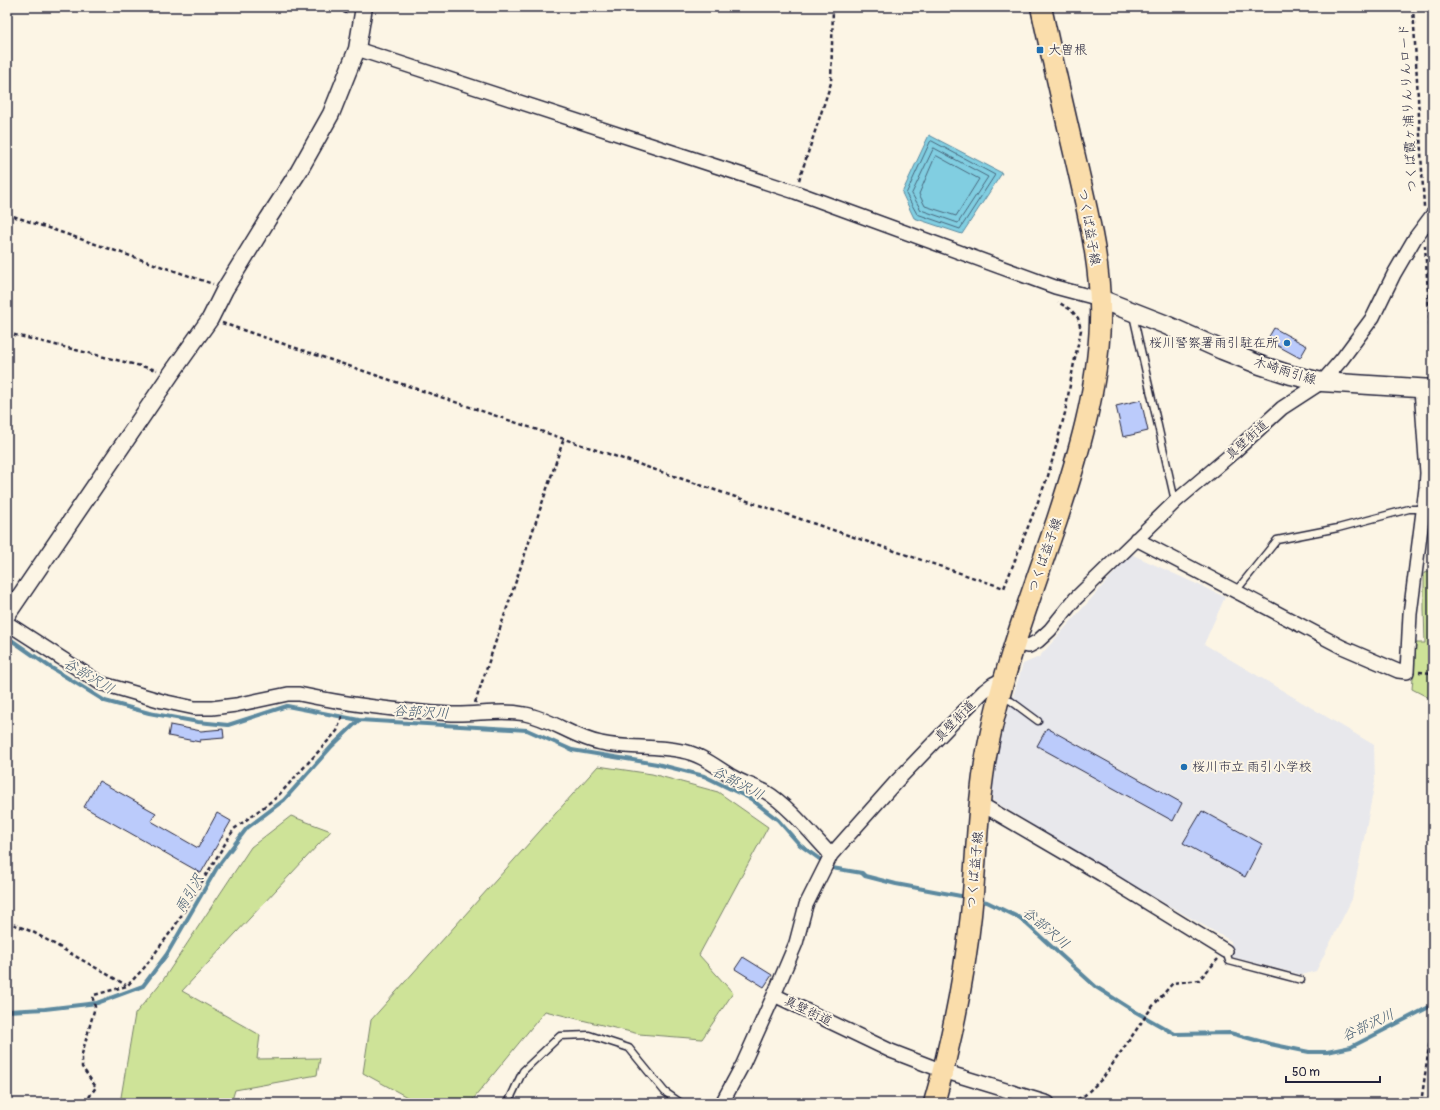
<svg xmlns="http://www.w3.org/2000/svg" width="1440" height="1110" font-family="Pangolin,'Klee One',sans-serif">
<rect width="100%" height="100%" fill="#fcf5e5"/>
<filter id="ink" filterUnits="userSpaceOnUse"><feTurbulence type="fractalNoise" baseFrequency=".025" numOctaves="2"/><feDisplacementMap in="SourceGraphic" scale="8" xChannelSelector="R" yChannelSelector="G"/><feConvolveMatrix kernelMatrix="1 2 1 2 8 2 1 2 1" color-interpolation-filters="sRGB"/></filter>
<g filter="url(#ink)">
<path fill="#e8e8ec" d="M1131,554L1225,597L1204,644L1374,745L1375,782L1352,899L1316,971L1302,975L1232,957L1231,941L1117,876L990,799L996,751L1023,664L1039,657Z"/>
<path fill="#cee398" stroke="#78826a" d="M1433,571V700L1412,689L1416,643H1425L1424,609V573Z
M598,766L652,774L718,792L768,827L699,955L733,993L702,1039L639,1034L545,1011L470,1103H418L363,1073L371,1020Z
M291,816L331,831L182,991L260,1035L257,1059L320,1058L317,1075L235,1090L231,1103H120L135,1014L163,980L251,847Z"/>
<path fill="#81cee1" stroke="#5b899f" d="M929,135L1002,173L962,234L914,218L902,193Z"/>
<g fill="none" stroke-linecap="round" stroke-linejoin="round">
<path stroke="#48677d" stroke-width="1" d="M932,141L995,175L960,229L917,214L906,194L930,142Z
M934,148L988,177L958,223L921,210L912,194Z
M937,156L979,179L956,216L925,206L919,194L935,157Z"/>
<path stroke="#5b899f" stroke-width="4" d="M7,637L50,667L105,701L149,713L198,722L228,725L287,706L359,720L527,730L572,750L657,764L704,776L751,799L778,820L800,845L832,868L862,873L865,876L896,884L966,897
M977,900L987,902L1020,918L1096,987L1134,1011L1175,1034L1230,1033L1270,1044L1309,1052H1327L1351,1047L1433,1005
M7,1011L45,1009L97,1003L143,986L167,954L218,866L247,828L284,800L332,746L359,720"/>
</g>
<path fill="#bbcbfb" stroke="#22223b" d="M1274,328L1307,346L1300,358L1267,340Z
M1141,400L1148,431L1123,437L1116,406Z
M170,725L201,731L223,729L224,738L200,740V742L168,736Z
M1047,728L1182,803L1173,821L1037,746Z
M99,781L156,813L151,821L198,848L217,813L231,821L201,873L84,807Z
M1202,811L1262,844L1245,877L1183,843Z
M743,957L772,975L764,987L735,969Z"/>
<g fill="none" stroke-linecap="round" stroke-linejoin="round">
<g stroke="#22223b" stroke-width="9">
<path id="service" d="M1133,315L1175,501
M1236,591L1277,540L1338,528L1409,509H1424
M1001,698L1011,701L1038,721
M1226,951L1229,961L1301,980
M508,1103L523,1071L560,1036L589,1035L629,1048L665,1092L681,1103"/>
</g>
<g stroke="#22223b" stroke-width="16">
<path id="minor" d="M357,49L795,192L1055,287L1100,299
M1136,539L1342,647L1398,671L1407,672L1410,614L1426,488L1427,473L1421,389
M7,623L100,683L162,701L195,708H212L236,705L288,694H299C350,705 401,711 452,714C476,715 501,709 525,714C552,719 574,738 601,743C627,749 655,745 682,751C701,754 716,767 733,777C743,783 755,786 766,792C787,804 814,837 831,855
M1015,644L1029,646L1038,641L1050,630L1075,599L1176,501L1235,451L1282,408L1322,382L1342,359L1373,317L1394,274L1415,238L1433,214
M981,804L1101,874L1226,951
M774,995L891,1051L943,1071L1048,1103
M722,1103L743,1064L774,995L796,943L806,905L831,855L894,784L963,712L984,691L993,684L1005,678"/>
</g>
<g stroke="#22223b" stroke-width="19">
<path id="tertiary" d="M7,615L171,374L210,319L225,289L268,219L299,171L331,114L357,49L364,7"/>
</g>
<g stroke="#22223b" stroke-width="21">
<path id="secondary" d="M1100,299L1164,324L1222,350L1260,365L1291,375L1322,382L1433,389"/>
</g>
<g stroke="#22223b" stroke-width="23">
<path id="primary" d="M934,1103C952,1041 964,979 971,915C977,857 977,798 989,741C1004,666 1032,593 1057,520C1078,456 1098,390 1100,322C1102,268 1088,214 1076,161C1064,110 1052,58 1041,7"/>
</g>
<path stroke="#22223b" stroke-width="2.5" stroke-dasharray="4 3" stroke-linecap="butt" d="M330,7L349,14
M1413,7L1424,207
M799,180L831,83L833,7
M7,214L213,284
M1425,245L1433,374
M222,323L1004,588L1048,476L1065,413L1073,368L1081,330L1078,318L1071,310L1058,302
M7,333L157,370
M1419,672L1433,673
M475,703L564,438
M7,922L33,932L126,985
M85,1103L96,1087L82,1067V1054L95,1007L93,999L94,995L127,986L144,968L175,926L234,829L277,797L337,731L343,713
M1071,1103L1085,1095L1103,1078L1152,1007L1173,983L1199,980L1218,959
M1421,1103L1433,1019"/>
<use href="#service" stroke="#fcf5e5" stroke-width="6"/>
<use href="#minor" stroke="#fcf5e5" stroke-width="13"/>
<use href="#tertiary" stroke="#fcf5e5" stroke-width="16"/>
<use href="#secondary" stroke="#fcf5e5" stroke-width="18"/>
<use href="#primary" stroke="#faddab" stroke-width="20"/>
</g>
</g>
<g fill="#1f6fb2" stroke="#fcf5e5" stroke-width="1.5">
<rect x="1036" y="46" width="8" height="8" rx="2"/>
<circle cx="1287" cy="343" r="4"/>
<circle cx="1184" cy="767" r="4"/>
</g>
<g text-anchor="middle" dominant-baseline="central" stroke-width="4" stroke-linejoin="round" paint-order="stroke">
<g font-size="13" fill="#22223b" stroke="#fcf5e5" text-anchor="start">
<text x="1048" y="50">大曽根</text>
<text x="1279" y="343" text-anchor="end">桜川警察署雨引駐在所</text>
<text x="1192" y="767">桜川市立 雨引小学校</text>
</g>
<g font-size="13" fill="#22223b" stroke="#fcf5e5">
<text transform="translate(1408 108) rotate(-93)">つくば霞ヶ浦りんりんロード</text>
<text transform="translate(1089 227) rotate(80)">つくば益子線</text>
<text transform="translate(1285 371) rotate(17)">木崎雨引線</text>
<text transform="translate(1247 440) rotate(-42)">真壁街道</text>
<text transform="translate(1045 555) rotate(-71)">つくば益子線</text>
<text transform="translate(955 721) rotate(-46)">真壁街道</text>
<text transform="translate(975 870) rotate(-85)">つくば益子線</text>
<text transform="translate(808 1011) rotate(26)">真壁街道</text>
</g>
<g font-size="14" font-style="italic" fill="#3e566d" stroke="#fcf5e5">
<text transform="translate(89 676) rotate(31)">谷部沢川</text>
<text transform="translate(421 712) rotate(3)">谷部沢川</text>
<text transform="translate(738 783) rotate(28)">谷部沢川</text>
<text transform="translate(189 893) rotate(-60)">雨引沢</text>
<text transform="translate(1046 928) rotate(40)">谷部沢川</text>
<text transform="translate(1368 1025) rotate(-25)">谷部沢川</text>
</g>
</g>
<rect width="1440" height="1110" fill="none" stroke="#fcf5e5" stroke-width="24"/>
<rect x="12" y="12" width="1416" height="1086" fill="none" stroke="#22223b" stroke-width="1.5" filter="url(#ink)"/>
<path d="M1286 1076v6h94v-6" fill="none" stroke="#22223b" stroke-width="2"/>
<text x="1292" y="1076" font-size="12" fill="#22223b" stroke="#fcf5e5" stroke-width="3" paint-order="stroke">50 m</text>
</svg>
